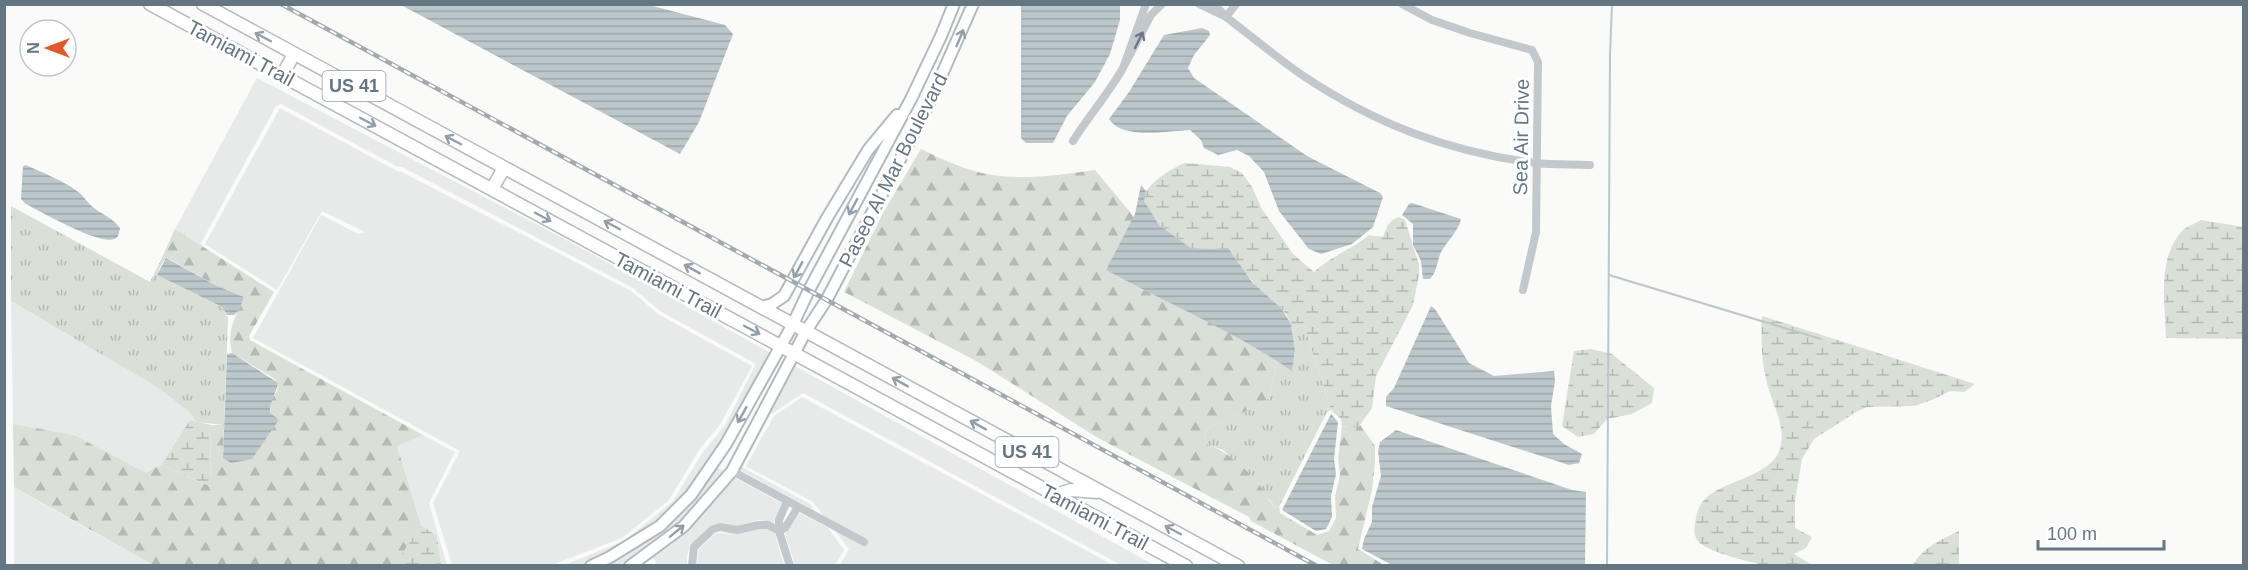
<svg xmlns="http://www.w3.org/2000/svg" width="2248" height="570" font-family="Arial,sans-serif">
<defs>
<pattern id="grass-tufts" width="24" height="20" patternUnits="userSpaceOnUse" patternTransform="scale(1.5)"><rect width="24" height="20" fill="#dadfd7"/><path d="M3 7l-1-3M5 7V3M7 7l1-3M15 17l-1-3M17 17v-4M19 17l1-3" fill="none" stroke="#b4b9b4"/></pattern>
<pattern id="forest-firs" width="22" height="20" patternUnits="userSpaceOnUse" patternTransform="scale(1.5)"><rect width="22" height="20" fill="#dadfd7"/><path d="M5 1l3.5 6h-7zM16 11l3.5 6h-7z" fill="#b4b9b4"/></pattern>
<pattern id="wetland-marsh" width="20" height="14" patternUnits="userSpaceOnUse" patternTransform="scale(1.5)"><rect width="20" height="14" fill="#dadfd7"/><path d="M1 5h8M5 5V1M11 12h8M15 12V8" fill="none" stroke="#b4b9b4"/></pattern>
<pattern id="water-rules" width="6" height="5" patternUnits="userSpaceOnUse" patternTransform="scale(1.5)"><rect width="6" height="5" fill="#bbc7cb"/><path d="M0 2.5h6" fill="none" stroke="#9ca6aa"/></pattern>
</defs>
<rect width="100%" height="100%" fill="#fafaf8"/>
<path fill="#e8e9e9" d="M257,78L572,243L771,353L722,442L687,492L657,522L608,553L581,565H564L624,541L673,501L703,452L725,425L756,364L660,311L633,288L402,167H398L281,104L276,106L201,243L203,247L230,264L222,260L175,229Z
M280,108L399,172L400,171L631,291L658,314L752,366L721,423L699,450L669,500L622,538L552,565H452L433,503L460,451L253,338L321,215L358,234L365,232L322,211L277,290L205,244Z
M11,301L157,387L189,412L197,421L190,420L161,465L147,474L74,435L13,424Z
M793,365L1154,565H1121L803,393L770,415L742,467L810,504L814,510L738,469Z
M802,397L1113,565H840L849,549L813,502L746,466L774,416Z
M423,435L455,452L429,503L447,565H441L437,536L421,525L397,446Z
M717,467L725,472L680,523L621,565L602,566L695,497Z
M733,477L781,503L774,523L759,520L736,526L719,523L711,525L690,545L687,556V565H657L654,559L650,558L688,529Z
M14,487L66,517L153,565H14Z
M800,513L828,528L844,550L835,565H795L785,534Z
M760,529H767L775,534L784,565H697L699,549L716,533L737,534Z"/>
<path fill="url(#grass-tufts)" d="M11,206L150,282L159,264L161,265L157,275L223,308L228,318L224,425L197,422L189,412L157,387L11,301Z
M1304,325L1331,410L1327,412L1279,507L1276,508L1252,477L1223,450L1207,444L1204,433L1208,428L1258,406L1270,397L1277,361L1292,370L1295,350L1292,328Z"/>
<path fill="url(#forest-firs)" d="M921,149C943,160 968,171 992,175C1026,180 1062,175 1095,170L1134,217L1106,270C1163,301 1224,324 1277,361L1270,397L1258,406L1208,428L1204,433L1207,444C1229,452 1251,473 1265,492C1268,498 1270,503 1276,508L1279,507L1280,513L1317,535L1329,531L1336,518L1335,496L1340,475L1338,459L1342,426L1358,428L1360,425L1375,446V463L1372,490L1358,549L1384,565H1333L1251,521L1249,517L1098,438L978,362L844,292L883,213Z
M175,229L274,292L249,336L250,340L423,435L397,446L421,525L395,565H153L14,487L13,424L74,435L146,473L161,465L210,486L211,425H224L223,458L270,413L271,400L277,391L278,383L272,377L232,353C226,331 236,316 244,297L215,285L169,259L166,258L161,265L159,264Z"/>
<path fill="url(#wetland-marsh)" d="M1185,163L1230,167L1242,173L1252,187L1262,209L1293,254L1314,272C1331,256 1351,250 1369,235L1383,237C1387,227 1388,221 1399,217L1405,220L1419,265V275L1413,305L1376,376L1372,408L1358,428L1342,426L1341,419L1331,410L1304,325L1292,328C1288,307 1264,296 1252,281C1243,271 1237,259 1229,249L1191,248L1159,225C1154,218 1146,208 1144,200C1141,187 1175,166 1185,163Z
M2201,220L2243,227V339L2166,338C2165,304 2157,260 2181,232C2185,227 2195,224 2201,220Z
M1762,316L1975,384L1964,392L1950,391L1932,400L1914,406L1867,407L1856,412L1814,439L1802,459L1795,501V528L1812,537L1806,548L1794,554L1812,565C1798,566 1784,567 1771,566C1756,564 1706,552 1698,541C1694,536 1694,530 1695,524C1696,515 1698,506 1705,499C1724,479 1775,477 1781,445C1785,422 1771,402 1766,379C1761,358 1761,337 1762,316Z
M1591,349L1612,354L1654,388L1652,403L1632,414L1607,419L1594,434L1578,437L1562,426L1574,351Z
M190,420L211,425L210,486L161,465Z
M421,525L437,536L441,565H395Z
M1959,531V563L1961,565H1913C1922,548 1942,539 1959,531Z"/>
<path fill="url(#water-rules)" d="M401,5H649L725,25L733,34L699,122L680,154Z
M1021,5H1120V20L1110,54L1095,82L1067,116L1053,143H1026L1021,138Z
M1202,28L1209,31L1210,35L1194,55L1188,68L1194,78L1307,156L1380,193L1383,197L1373,227L1352,244L1321,254L1309,249L1279,211L1264,172L1249,156L1237,150L1218,155L1204,148L1201,140L1190,130C1167,131 1122,140 1109,119L1129,92L1164,35Z
M26,165C43,173 62,180 77,191C84,196 87,203 94,208C103,215 113,218 120,228C119,232 119,238 114,239C99,245 41,212 26,204L21,199L23,166Z
M1141,185L1146,191L1144,201L1159,225L1191,248L1229,249L1252,282L1281,308L1291,324L1295,350L1292,371C1234,331 1168,304 1106,270L1135,214Z
M1412,203L1461,219C1458,232 1447,241 1441,252C1437,261 1437,272 1430,279H1423L1421,261L1413,245V224L1402,215L1409,204Z
M166,258L215,285L244,297L239,310L234,315H227L223,308L218,305L157,275Z
M1431,306L1435,309L1469,363L1494,376L1554,371L1555,381L1551,406L1553,434L1564,444L1582,454L1579,463L1569,465L1386,406V397L1394,388Z
M232,353L278,383C276,394 269,402 270,413L277,418L278,421L252,459L231,463L223,458L227,354Z
M1331,414L1338,422L1334,459L1336,474L1331,496L1332,517L1326,529L1316,531L1282,510Z
M1396,430L1572,490L1586,492L1585,565H1392L1362,549L1364,539L1372,522V507L1381,476L1378,451L1380,442Z"/>
<g fill="none" stroke-linecap="round" stroke-linejoin="round">
<path stroke="#bbc7cb" stroke-width="2" d="M1609,275L1821,339
M1607,566L1610,55L1612,4"/>
<g stroke="#b3babf" stroke-width="14">
<path id="secondary" d="M762,307L772,304L784,296L827,218L868,150L897,115
M591,566L610,557L660,526L691,495L726,444L793,324L809,290L911,99L941,36L954,4
M630,566L684,526L732,471L806,331L827,299L927,108L973,4"/>
</g>
<g stroke="#b5babe" stroke-width="15">
<path id="primary" d="M150,4L1186,566
M203,4L1238,566
M282,76L294,54
M492,189L504,168
M1056,495L1071,490L1097,492"/>
</g>
<path stroke="#c3c8cc" stroke-width="8" d="M1146,4L1123,68L1151,15L1162,4
M1199,4L1226,17L1214,4
M1236,4L1226,17C1251,36 1276,57 1302,75C1375,124 1449,152 1535,163C1553,165 1572,164 1590,165
M1402,4L1432,20L1470,33L1532,50L1538,62L1536,232L1523,290
M1073,141C1089,116 1108,94 1123,68
M732,471L864,542
M787,501L779,520V531L785,528L798,507
M692,566L694,547L713,529L720,527L737,530L759,525H768L779,531L790,566"/>
<use href="#secondary" stroke="#fff" stroke-width="10"/>
<use href="#primary" stroke="#fff" stroke-width="12"/>
<g stroke="#a2aab0" stroke-width="4.5">
<path id="rail" d="M281,4L1317,566"/>
</g>
<use href="#rail" stroke="#fff" stroke-width="2" stroke-dasharray="7" stroke-linecap="butt"/>
</g>
<defs><path id="oneway-shaft" d="M-6 0H5M1.5-3L5.5 0L1.5 3" fill="none" stroke-width="1.6" stroke-linecap="round" stroke-linejoin="round" transform="scale(1.5)"/></defs>
<g stroke="#939fa8">
<use href="#oneway-shaft" transform="translate(263 37) rotate(-152)"/>
<use href="#oneway-shaft" transform="translate(960 38) rotate(-67)"/>
<use href="#oneway-shaft" transform="translate(368 122) rotate(28)"/>
<use href="#oneway-shaft" transform="translate(453 140) rotate(-152)"/>
<use href="#oneway-shaft" transform="translate(853 207) rotate(118)"/>
<use href="#oneway-shaft" transform="translate(543 217) rotate(28)"/>
<use href="#oneway-shaft" transform="translate(612 225) rotate(-152)"/>
<use href="#oneway-shaft" transform="translate(692 269) rotate(-151)"/>
<use href="#oneway-shaft" transform="translate(798 270) rotate(119)"/>
<use href="#oneway-shaft" transform="translate(752 330) rotate(28)"/>
<use href="#oneway-shaft" transform="translate(900 382) rotate(-151)"/>
<use href="#oneway-shaft" transform="translate(742 415) rotate(119)"/>
<use href="#oneway-shaft" transform="translate(978 425) rotate(-151)"/>
<use href="#oneway-shaft" transform="translate(1173 530) rotate(-152)"/>
<use href="#oneway-shaft" transform="translate(677 531) rotate(-39)"/>
</g>
<use stroke="#6a7a87" href="#oneway-shaft" transform="translate(1139 40) rotate(-64)"/>
<g text-anchor="middle" dominant-baseline="central" stroke-width="6" stroke-linejoin="round" paint-order="stroke">
<g fill="#fff" stroke="#939fa8" stroke-width="1.5">
<rect x="322.5" y="71" width="63" height="30" rx="4.5"/>
<rect x="995.5" y="437" width="63" height="30" rx="4.5"/>
</g>
<g font-size="18" font-weight="bold" fill="#657683">
<text x="354" y="86">US 41</text>
<text x="1027" y="452">US 41</text>
</g>
<g font-size="20" fill="#657683" stroke="#fff">
<text transform="translate(241 53) rotate(28)">Tamiami Trail</text>
<text transform="translate(1521 137) rotate(-89)">Sea Air Drive</text>
<text transform="translate(893 170) rotate(-63)">Paseo Al Mar Boulevard</text>
<text transform="translate(668 285) rotate(28)">Tamiami Trail</text>
<text transform="translate(1095 517) rotate(28)">Tamiami Trail</text>
</g>
</g>
<rect width="2248" height="570" fill="none" stroke="#657683" stroke-width="12"/>
<g transform="translate(48 48) rotate(270)"><circle r="28" fill="#ffffff" stroke="#c1c8cd" stroke-width="1.5"/>
<path d="M0-4.5L10 22L0 15L-10 22Z" fill="#e4572e"/>
<text y="-9" font-size="16" font-weight="bold" text-anchor="middle" fill="#657683">N</text>
</g>
<path d="M2038 540v9h126v-9" fill="none" stroke="#657683" stroke-width="3"/>
<text x="2047" y="540" font-size="18" fill="#657683" stroke="#ffffff" stroke-width="4.5" paint-order="stroke">100 m</text>
</svg>
